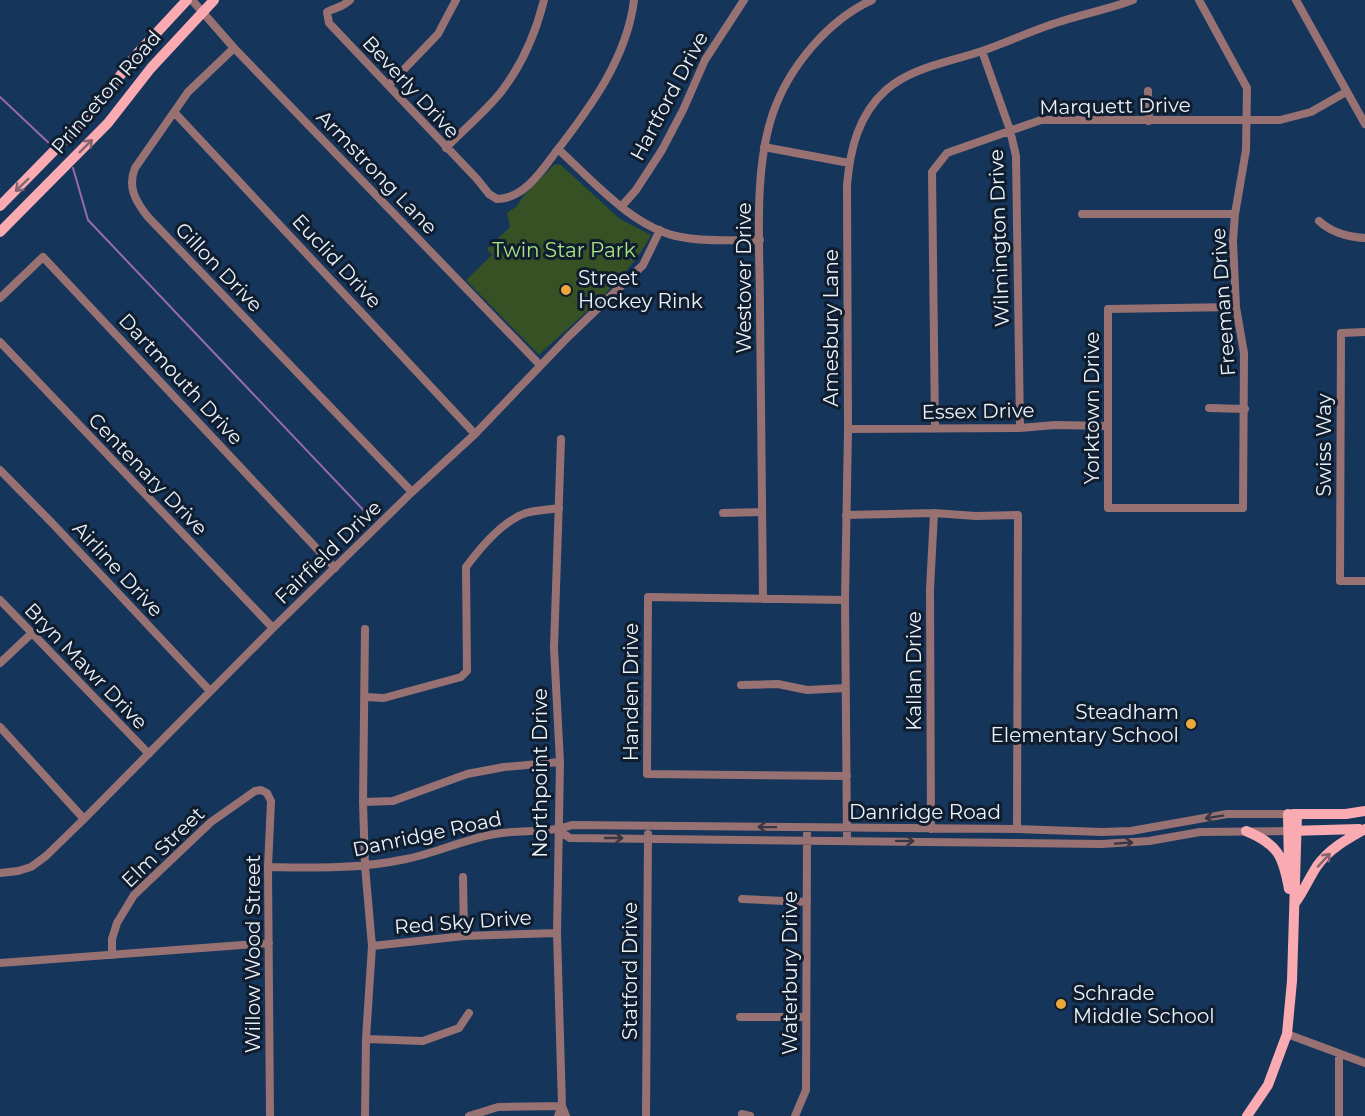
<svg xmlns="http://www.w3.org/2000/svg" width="1365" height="1116" font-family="Montserrat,sans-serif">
<rect width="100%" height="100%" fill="#15355b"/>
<path fill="#365224" d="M555,164L561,165L620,219L651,235C625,283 578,318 539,355L466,280L492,255L487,249L510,227L507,213L516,207L525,194Z"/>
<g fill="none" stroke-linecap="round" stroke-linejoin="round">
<path stroke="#996bae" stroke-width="2" d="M0,97L51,145
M73,168L88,220L370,517"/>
<path stroke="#987173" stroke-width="8" d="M192,0L234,48L540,365
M350,0C342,8 336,7 327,12L329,23L477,179L489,194L497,199C523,199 541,172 555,153C590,108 627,58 634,0
M1199,0L1247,88L1246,150L1235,214L1233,241L1236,307L1244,353L1243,508H1108V309L1236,307
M1296,0L1365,124
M234,48L188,92L135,168C127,187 136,202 148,217L412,492
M982,51L1010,130L1016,156L1020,428
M389,85L438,34L456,0
M1148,91L1149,121
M174,112L475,434
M764,147L849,163
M446,148C464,129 485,112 501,92C522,65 536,32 544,0
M558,149C592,180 634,229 681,237C707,242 734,240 760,240
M621,207L636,190L662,150L683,110L705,60L744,0
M1082,214H1235
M1319,221C1332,233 1347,237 1365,238
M0,298L43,257L335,568
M1365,332L1341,333L1340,581H1365
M0,342L273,628
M1209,408L1245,409
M848,429L1020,428L1055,425L1108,426
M935,429L932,172L947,153L1041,120H1280L1311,112L1346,92
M0,470L53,524L210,691
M723,513L762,512
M846,515L934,513L976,516L1018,515L1017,829
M763,599C762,502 761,405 760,308C760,247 753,171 773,113C789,67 828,20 872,0
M0,600L149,754
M845,600L648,597L647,774L847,776
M0,663L32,633
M741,685L778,684L807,690L846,688
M365,697L384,698L461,677L467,671L466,567C480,548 502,521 526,513C536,510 548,510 559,508
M0,727L84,819
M363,802L393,801L467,774L504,767L560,762
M931,829L930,589L934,513
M557,830L570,838L1102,844L1149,841L1200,832L1289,831
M847,840L845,600L848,429L847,185C850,150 858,115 886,90C912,67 950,62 982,51C1008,42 1033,30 1059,22C1083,14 1109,9 1133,0
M268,867C315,868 360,869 406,859C436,853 465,839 495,834C521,829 547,834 572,825L1017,829L1102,832L1131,831L1227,814H1293
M0,873L18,871L31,867L46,856L84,819L273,628L412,492L475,434L568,337L643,265L660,230
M463,877L464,936
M742,899L807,902
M372,946L464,936L557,933
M112,955V939L117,923L134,895L211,822L255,791L261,790L267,793L271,801L268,867L270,1116
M0,963L269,943
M740,1017H806
M1287,1034L1365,1063
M366,1039L423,1041L459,1028L469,1013
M742,1114L750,1116
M365,1116L366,1039L372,946L365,866L363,802L365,629
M469,1116L498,1107L562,1106L557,933L560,762L554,648L561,439
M558,1116L562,1106L566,1116
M646,1116L648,834
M795,1116L806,1090L807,834
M1339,1116V1054"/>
<path stroke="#faabb1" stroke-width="10" d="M0,206L93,111L136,55L187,0
M0,232L108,123L151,68L214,0
M1288,814L1289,869
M1293,814H1346L1365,811
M1246,831C1278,844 1283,856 1289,889
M1290,831L1359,829
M1295,903C1304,891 1309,878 1317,866C1329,849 1347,839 1365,829
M1247,1116L1268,1085L1287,1034L1292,981L1297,814"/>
</g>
<defs><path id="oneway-shaft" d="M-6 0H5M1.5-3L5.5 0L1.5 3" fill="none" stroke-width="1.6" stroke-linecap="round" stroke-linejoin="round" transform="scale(1.5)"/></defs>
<g stroke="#846470">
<use href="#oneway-shaft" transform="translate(86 146) rotate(-45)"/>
<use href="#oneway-shaft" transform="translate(22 185) rotate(136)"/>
<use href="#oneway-shaft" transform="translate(1324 860) rotate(-47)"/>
</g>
<g stroke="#383643">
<use href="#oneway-shaft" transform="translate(1214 817) rotate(171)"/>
<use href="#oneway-shaft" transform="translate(767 827) rotate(-179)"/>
<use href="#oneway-shaft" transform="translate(614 838)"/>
<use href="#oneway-shaft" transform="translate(905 841) rotate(1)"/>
<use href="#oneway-shaft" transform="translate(1124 843) rotate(-4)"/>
</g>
<g fill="#eda83b" stroke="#0f1d2e" stroke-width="2">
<circle cx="566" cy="290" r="6"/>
<circle cx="1191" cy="724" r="6"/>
<circle cx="1061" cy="1004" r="6"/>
</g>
<g text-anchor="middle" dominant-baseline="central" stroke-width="6" stroke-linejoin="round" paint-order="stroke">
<g font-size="20" fill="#eaf2fb" stroke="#0f1d2e">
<text transform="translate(411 87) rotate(47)">Beverly Drive</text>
<text transform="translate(106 92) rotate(-49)">Princeton Road</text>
<text transform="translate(669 96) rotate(-62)">Hartford Drive</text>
<text transform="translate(1115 106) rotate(-1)">Marquett Drive</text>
<text transform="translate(377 172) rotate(46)">Armstrong Lane</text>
<text transform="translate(999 238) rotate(-92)">Wilmington Drive</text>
<text transform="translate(337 261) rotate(47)">Euclid Drive</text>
<text transform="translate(219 267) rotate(46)">Gillon Drive</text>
<text transform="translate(744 278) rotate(-90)">Westover Drive</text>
<text transform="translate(1223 302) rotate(-94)">Freeman Drive</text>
<text transform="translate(831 328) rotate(-90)">Amesbury Lane</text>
<text transform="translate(181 379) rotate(47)">Dartmouth Drive</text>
<text transform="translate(1092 408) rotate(-90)">Yorktown Drive</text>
<text transform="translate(978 411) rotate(-1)">Essex Drive</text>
<text transform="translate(1324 445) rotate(-90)">Swiss Way</text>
<text transform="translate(148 474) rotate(46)">Centenary Drive</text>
<text transform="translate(328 552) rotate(-44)">Fairfield Drive</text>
<text transform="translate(118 569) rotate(47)">Airline Drive</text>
<text transform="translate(86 666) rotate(46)">Bryn Mawr Drive</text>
<text transform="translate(914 671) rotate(-90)">Kallan Drive</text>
<text transform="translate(631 692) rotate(-90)">Handen Drive</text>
<text transform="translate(540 773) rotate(-90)">Northpoint Drive</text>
<text x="925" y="812">Danridge Road</text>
<text transform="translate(427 834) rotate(-12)">Danridge Road</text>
<text transform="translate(163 847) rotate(-44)">Elm Street</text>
<text transform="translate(463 922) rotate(-4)">Red Sky Drive</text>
<text transform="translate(253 954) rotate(-90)">Willow Wood Street</text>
<text transform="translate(630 971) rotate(-90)">Statford Drive</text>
<text transform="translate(790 973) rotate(-90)">Waterbury Drive</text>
</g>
<g font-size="20" fill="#a8e483" stroke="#0f1d2e">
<text x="564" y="250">Twin Star Park</text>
</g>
<g font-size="20" fill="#eaf2fb" stroke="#0f1d2e" text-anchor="start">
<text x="578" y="278">Street<tspan x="578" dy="23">Hockey Rink</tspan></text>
<text x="1179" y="712" text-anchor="end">Steadham<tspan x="1179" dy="23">Elementary School</tspan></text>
<text x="1073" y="993">Schrade<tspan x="1073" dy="23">Middle School</tspan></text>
</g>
</g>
</svg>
